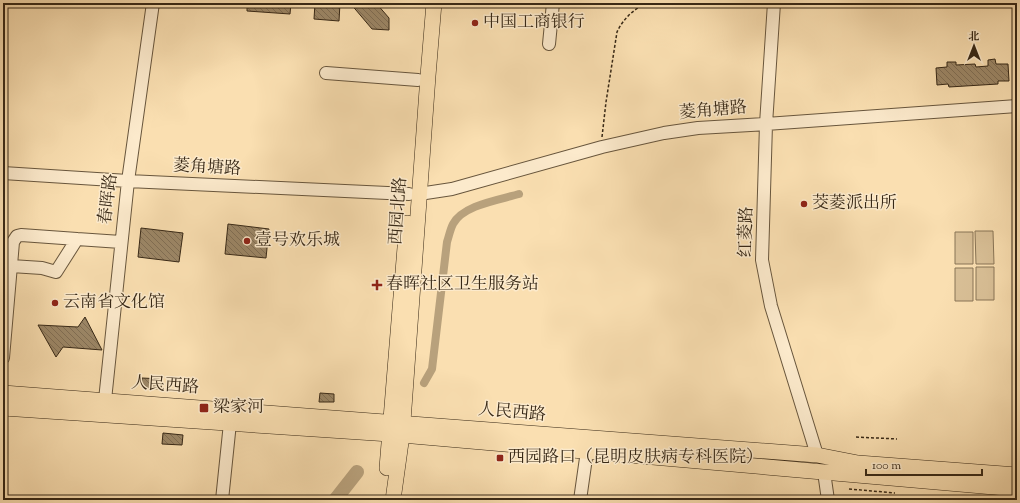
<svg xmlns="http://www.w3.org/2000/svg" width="1020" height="503" font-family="'Sorts Mill Goudy','Noto Serif SC',serif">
<defs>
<pattern id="building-back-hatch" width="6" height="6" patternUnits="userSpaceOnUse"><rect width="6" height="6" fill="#9c8767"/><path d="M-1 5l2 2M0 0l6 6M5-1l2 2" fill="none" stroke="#806e54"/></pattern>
</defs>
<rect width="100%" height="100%" fill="#fadfb1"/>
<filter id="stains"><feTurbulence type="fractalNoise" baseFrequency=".005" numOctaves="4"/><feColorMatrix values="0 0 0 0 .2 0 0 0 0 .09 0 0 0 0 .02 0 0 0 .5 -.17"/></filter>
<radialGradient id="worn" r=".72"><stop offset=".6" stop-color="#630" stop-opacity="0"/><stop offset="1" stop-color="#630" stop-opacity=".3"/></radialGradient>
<path fill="#d9c097" stroke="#887456" d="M975,231H993L994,264H976Z
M955,232H973V264H955Z
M976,267H994V300H976Z
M955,268H973V301H955Z"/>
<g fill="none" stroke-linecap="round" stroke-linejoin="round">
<path stroke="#b8a17c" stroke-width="8" d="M424,383L432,369L447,242C449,236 450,230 453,224C463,205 499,200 519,194"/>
<path stroke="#b8a17c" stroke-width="14" d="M335,500L357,472"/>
</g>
<path fill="url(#building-back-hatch)" stroke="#372816" d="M247,3H291L290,14L247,11Z
M315,3H340L339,21L314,19Z
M350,3H376L389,18V30L372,29Z
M995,59L996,64H1008L1009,81H998V84L949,87L948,84L937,85L936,68L947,67V62H956V65L975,64L976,67L988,66V60Z
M228,224L269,229L266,258L225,254Z
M141,228L183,233L179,262L138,257Z
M85,317L102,350L63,347L56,357L38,325L78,327Z
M142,378L162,379L161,389L142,388Z
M320,393L334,394V402H319Z
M163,433L183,435L182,445L162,444Z"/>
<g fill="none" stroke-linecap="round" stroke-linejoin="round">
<g stroke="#68563d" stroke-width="14">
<path id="minor" d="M774,3L766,124L762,260L771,306L817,455
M549,44L553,3
M326,73L418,80
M3,173L128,181L409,194
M419,194L452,189L602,147L664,133L698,128L766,124L1017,106
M77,239L121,242
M3,358L13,242L17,236L21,235L77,239L56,272L42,268L11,266
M105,400L128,181L153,3
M826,472L825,479L828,500
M222,500L230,423
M580,500L587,451"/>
</g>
<g stroke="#372816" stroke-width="16">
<path id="major" d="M3,393L817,455L858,463L1017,475
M3,408L390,434L1017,489
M387,468L407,223
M393,500L402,435L405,394L428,76L434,3"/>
</g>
<path stroke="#372816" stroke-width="1.5" stroke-dasharray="3 2" stroke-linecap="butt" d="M602,137L606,102L617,32C623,19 635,7 649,3
M856,437L897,439
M849,489L895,493"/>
<use href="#minor" stroke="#fceacc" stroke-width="12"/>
<use href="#major" stroke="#fadfb1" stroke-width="15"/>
</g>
<g fill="#8f2418" stroke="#fceacc" stroke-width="1.5">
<circle cx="475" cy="23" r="4"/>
<circle cx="804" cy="204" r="4"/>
<circle cx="247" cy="241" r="4"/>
<path d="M375 279h4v4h4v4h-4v4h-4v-4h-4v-4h4z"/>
<circle cx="55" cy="303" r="4"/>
<rect x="199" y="403" width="10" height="10" rx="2"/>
<rect x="496" y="454" width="8" height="8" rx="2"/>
</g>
<g text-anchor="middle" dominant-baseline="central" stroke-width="3" stroke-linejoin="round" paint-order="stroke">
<g font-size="17" fill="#372816" stroke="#fceacc" text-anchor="start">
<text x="483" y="23">中国工商银行</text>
<text x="812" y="204">茭菱派出所</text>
<text x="255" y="241">壹号欢乐城</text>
<text x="386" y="285">春晖社区卫生服务站</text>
<text x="63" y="303">云南省文化馆</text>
<text x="213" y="408">梁家河</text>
<text x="508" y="458">西园路口（昆明皮肤病专科医院）</text>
</g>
<g font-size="17" fill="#372816" stroke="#fceacc">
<text transform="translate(713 111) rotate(-5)">菱角塘路</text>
<text transform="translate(207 168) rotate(3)">菱角塘路</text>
<text transform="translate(109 199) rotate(-83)">春晖路</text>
<text transform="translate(399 211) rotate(-86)">西园北路</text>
<text transform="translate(747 232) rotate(-89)">红菱路</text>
<text transform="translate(165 386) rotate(4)">人民西路</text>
<text transform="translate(512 413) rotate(5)">人民西路</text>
</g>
</g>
<rect width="1020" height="503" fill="none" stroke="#fadfb1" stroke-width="16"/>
<rect x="4" y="4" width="1012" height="495" fill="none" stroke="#372816" stroke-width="2"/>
<rect x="8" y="8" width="1004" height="487" fill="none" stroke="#372816"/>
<g transform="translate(974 46)" stroke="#fceacc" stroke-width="3" paint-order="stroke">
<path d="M0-3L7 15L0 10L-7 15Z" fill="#372816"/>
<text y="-6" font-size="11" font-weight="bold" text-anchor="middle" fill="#372816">北</text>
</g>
<path d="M866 469v6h116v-6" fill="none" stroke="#372816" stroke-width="2"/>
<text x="872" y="469" font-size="12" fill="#372816" stroke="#fceacc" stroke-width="3" paint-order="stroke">100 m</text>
<rect width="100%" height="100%" filter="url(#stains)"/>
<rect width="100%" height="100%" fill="url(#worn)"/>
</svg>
